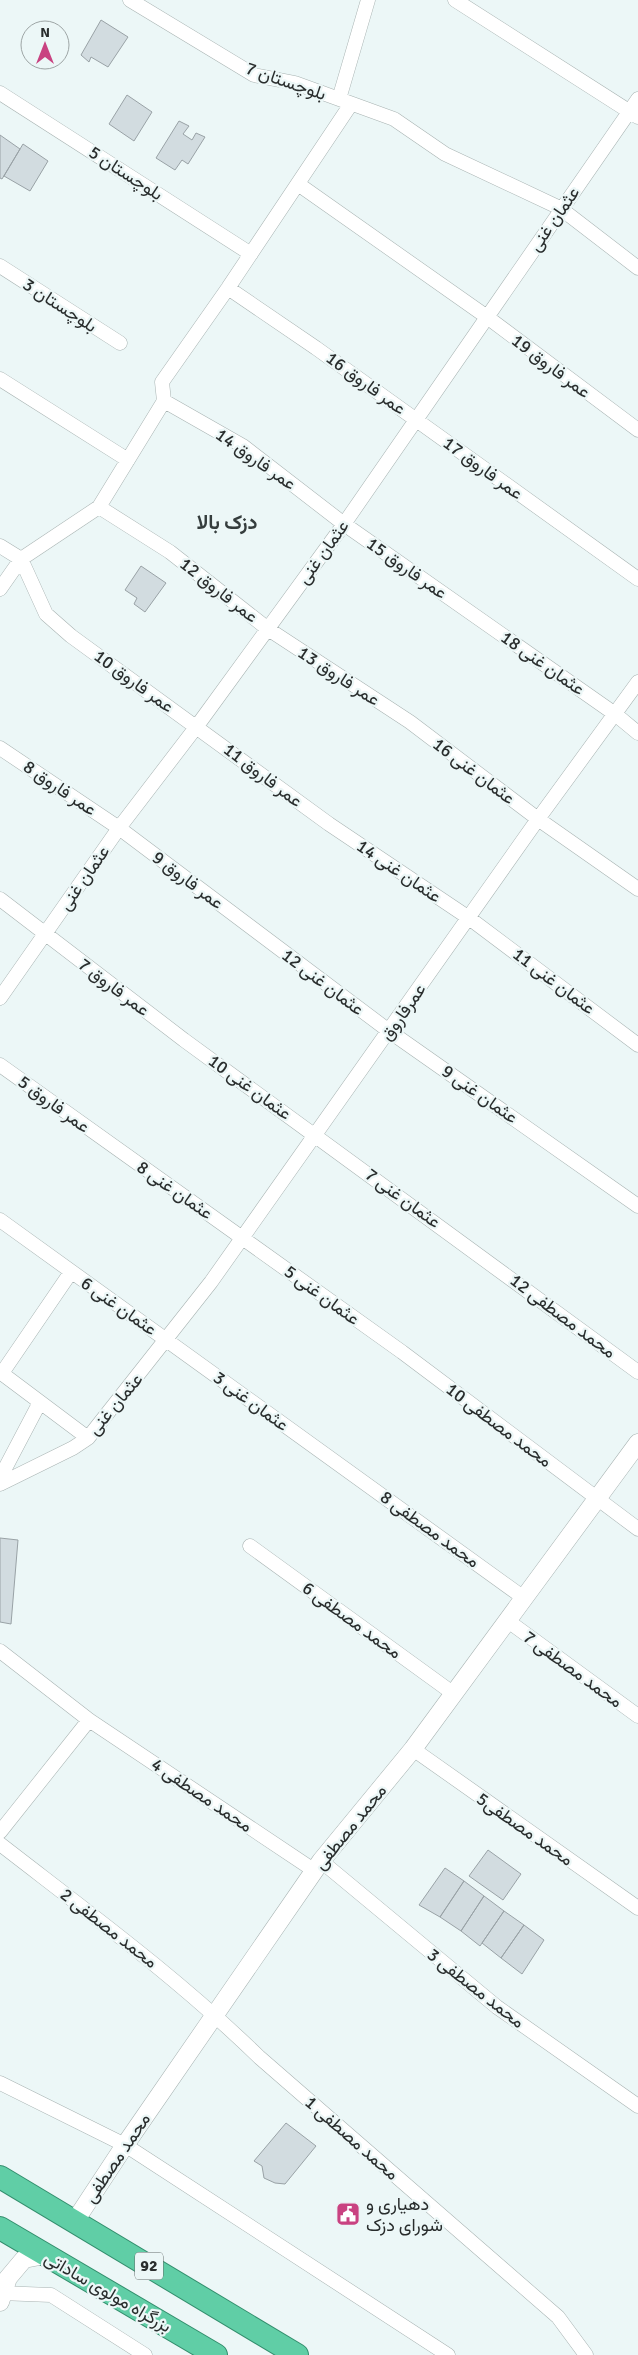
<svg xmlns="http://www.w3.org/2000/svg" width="638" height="2355" font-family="Signika,Vazirmatn,sans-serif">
<rect width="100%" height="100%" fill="#ecf7f7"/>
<path fill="#d2dce0" stroke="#99a2a6" d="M101,20L128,37L108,67L91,57L89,62L81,55Z
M127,95L152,112L134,141L109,124Z
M179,121L189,126L183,134L192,140L196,133L205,137L188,164L182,160L175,170L156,158Z
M0,135L20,149L2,179L0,178Z
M23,144L48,161L30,191L4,176Z
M141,566L166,583L145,612L134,604L137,598L125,590Z
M0,1538L18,1540L11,1624L0,1622Z
M488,1850L521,1874L503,1900L469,1876Z
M445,1868L464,1881L440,1917L419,1905Z
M464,1881L484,1896L461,1931L440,1917Z
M484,1896L504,1911L480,1946L461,1931Z
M504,1911L524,1925L501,1958L482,1943Z
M524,1925L544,1940L522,1974L501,1958Z
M286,2123L316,2146L285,2184L275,2183L264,2178L262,2166L254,2161Z"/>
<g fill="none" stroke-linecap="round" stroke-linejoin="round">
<g stroke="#a8b3b2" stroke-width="15">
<path id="minor" d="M130,0L254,75L295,83L394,119L445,154L560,208L638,268
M455,0L638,117
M0,93L251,254
M339,99L368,0
M298,184L487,317L638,430
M0,266L120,343
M228,288L316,348L638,579
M0,379L128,460
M164,401L243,446L344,524L615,714L638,733
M99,507L170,552L268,629L410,722L538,819L638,889
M0,546L21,559
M21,559L46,614L71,636L329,824L469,918L638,1045
M0,589L21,559L99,507L164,401L162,382L228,288L351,104
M0,748L119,828L389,1031L638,1206
M0,899L184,1040L638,1372
M0,998L119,828L197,726L344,524L638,99
M0,1065L402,1352L638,1529
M0,1220L524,1598
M0,1372L88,1438
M2,1373L71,1272
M0,1478L40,1402
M0,1484L73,1448L88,1438L211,1282L538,819L638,682
M250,1546L454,1694
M508,1621L638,1716
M0,1651L89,1720L315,1871
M413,1749L638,1908
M0,1832L89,1720
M0,1844C89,1913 179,1979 259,2057L558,2317L586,2355
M321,1861L497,2007L638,2106
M0,2083L125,2145L448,2355
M0,2293L51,2295L145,2355"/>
</g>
<g stroke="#a8b3b2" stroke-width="19">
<path id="tertiary" d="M75,2221L125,2145L321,1861L413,1749L638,1443
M0,2302L8,2278L24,2259L45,2255"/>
</g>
<g stroke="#338e6d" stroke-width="24">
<path id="trunk" d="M0,2177L297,2355
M0,2228L216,2355"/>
</g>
<use href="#minor" stroke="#fff" stroke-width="14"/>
<use href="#tertiary" stroke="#fff" stroke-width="18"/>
<use href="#trunk" stroke="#60cea6" stroke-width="22"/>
</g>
<defs>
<g id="civic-square" transform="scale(1.25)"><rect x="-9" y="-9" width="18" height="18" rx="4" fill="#c94281" stroke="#ecf7f7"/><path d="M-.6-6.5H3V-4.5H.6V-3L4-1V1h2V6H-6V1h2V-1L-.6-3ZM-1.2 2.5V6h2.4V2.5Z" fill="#fff"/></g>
</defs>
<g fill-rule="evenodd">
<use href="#civic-square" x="348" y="2214"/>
</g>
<g text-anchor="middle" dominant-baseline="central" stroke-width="4.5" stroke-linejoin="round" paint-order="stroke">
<rect fill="#ecf7f7" stroke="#646a6a" stroke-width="1" x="135" y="2252.5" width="28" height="27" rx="4"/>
<g font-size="16" font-weight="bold" fill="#292d2d">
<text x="149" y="2266">92</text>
</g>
<g font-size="18" fill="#292d2d" stroke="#ecf7f7">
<text transform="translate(286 81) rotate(19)">بلوچستان 7</text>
<text transform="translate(126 173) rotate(33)">بلوچستان 5</text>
<text transform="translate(554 219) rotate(-55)">عثمان غنی</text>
<text transform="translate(60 305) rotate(33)">بلوچستان 3</text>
<text transform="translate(551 366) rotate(37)">عمر فاروق 19</text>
<text transform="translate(366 383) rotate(36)">عمر فاروق 16</text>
<text transform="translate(256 459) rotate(35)">عمر فاروق 14</text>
<text transform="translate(483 468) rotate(36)">عمر فاروق 17</text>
<text transform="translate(323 552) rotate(-54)">عثمان غنی</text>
<text transform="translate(407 568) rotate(35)">عمر فاروق 15</text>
<text transform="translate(219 590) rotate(38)">عمر فاروق 12</text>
<text transform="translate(543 663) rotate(35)">عثمان غنی 18</text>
<text transform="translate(339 676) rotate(33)">عمر فاروق 13</text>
<text transform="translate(134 681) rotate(36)">عمر فاروق 10</text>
<text transform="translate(474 771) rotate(37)">عثمان غنی 16</text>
<text transform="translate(263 775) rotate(37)">عمر فاروق 11</text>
<text transform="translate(60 788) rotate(34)">عمر فاروق 8</text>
<text transform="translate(399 871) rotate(34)">عثمان غنی 14</text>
<text transform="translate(84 878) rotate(-55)">عثمان غنی</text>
<text transform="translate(188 880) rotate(37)">عمر فاروق 9</text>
<text transform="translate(554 981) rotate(37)">عثمان غنی 11</text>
<text transform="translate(323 982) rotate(37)">عثمان غنی 12</text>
<text transform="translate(114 987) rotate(37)">عمر فاروق 7</text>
<text transform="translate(403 1012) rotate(-55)">عمرفاروق</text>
<text transform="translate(250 1087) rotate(36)">عثمان غنی 10</text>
<text transform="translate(480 1094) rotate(35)">عثمان غنی 9</text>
<text transform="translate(54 1104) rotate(36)">عمر فاروق 5</text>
<text transform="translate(175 1190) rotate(35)">عثمان غنی 8</text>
<text transform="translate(403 1198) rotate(36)">عثمان غنی 7</text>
<text transform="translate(322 1295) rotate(36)">عثمان غنی 5</text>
<text transform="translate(119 1306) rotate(35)">عثمان غنی 6</text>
<text transform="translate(563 1316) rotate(37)">محمد مصطفی 12</text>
<text transform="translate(251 1401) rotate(36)">عثمان غنی 3</text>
<text transform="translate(115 1404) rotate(-50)">عثمان غنی</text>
<text transform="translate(499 1425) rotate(37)">محمد مصطفی 10</text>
<text transform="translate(430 1529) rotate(36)">محمد مصطفی 8</text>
<text transform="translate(352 1620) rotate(36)">محمد مصطفی 6</text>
<text transform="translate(573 1669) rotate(36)">محمد مصطفی 7</text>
<text transform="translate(202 1795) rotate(34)">محمد مصطفی 4</text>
<text transform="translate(350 1827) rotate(-51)">محمد مصطفی</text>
<text transform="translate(525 1829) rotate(35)">محمد مصطفی5</text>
<text transform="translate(109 1928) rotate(38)">محمد مصطفی 2</text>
<text transform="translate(476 1988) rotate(38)">محمد مصطفی 3</text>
<text transform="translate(352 2138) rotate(41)">محمد مصطفی 1</text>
<text transform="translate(117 2158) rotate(-56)">محمد مصطفی</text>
<text transform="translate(108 2292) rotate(30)">بزرگراه مولوی ساداتی</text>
</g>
<g font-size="18" fill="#292d2d" stroke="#ecf7f7" text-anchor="start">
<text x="366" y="2204">دهیاری و<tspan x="366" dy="21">شورای دزک</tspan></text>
</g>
<g font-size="20" font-weight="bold" fill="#353d3d" stroke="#ecf7f7">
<text x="227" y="522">دزک بالا</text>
</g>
</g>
<g transform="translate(45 45)"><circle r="24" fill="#ecf7f7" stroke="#9ea6a6"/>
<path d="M0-4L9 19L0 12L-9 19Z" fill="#c94281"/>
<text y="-8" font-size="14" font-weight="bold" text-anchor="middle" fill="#292d2d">N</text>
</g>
</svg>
